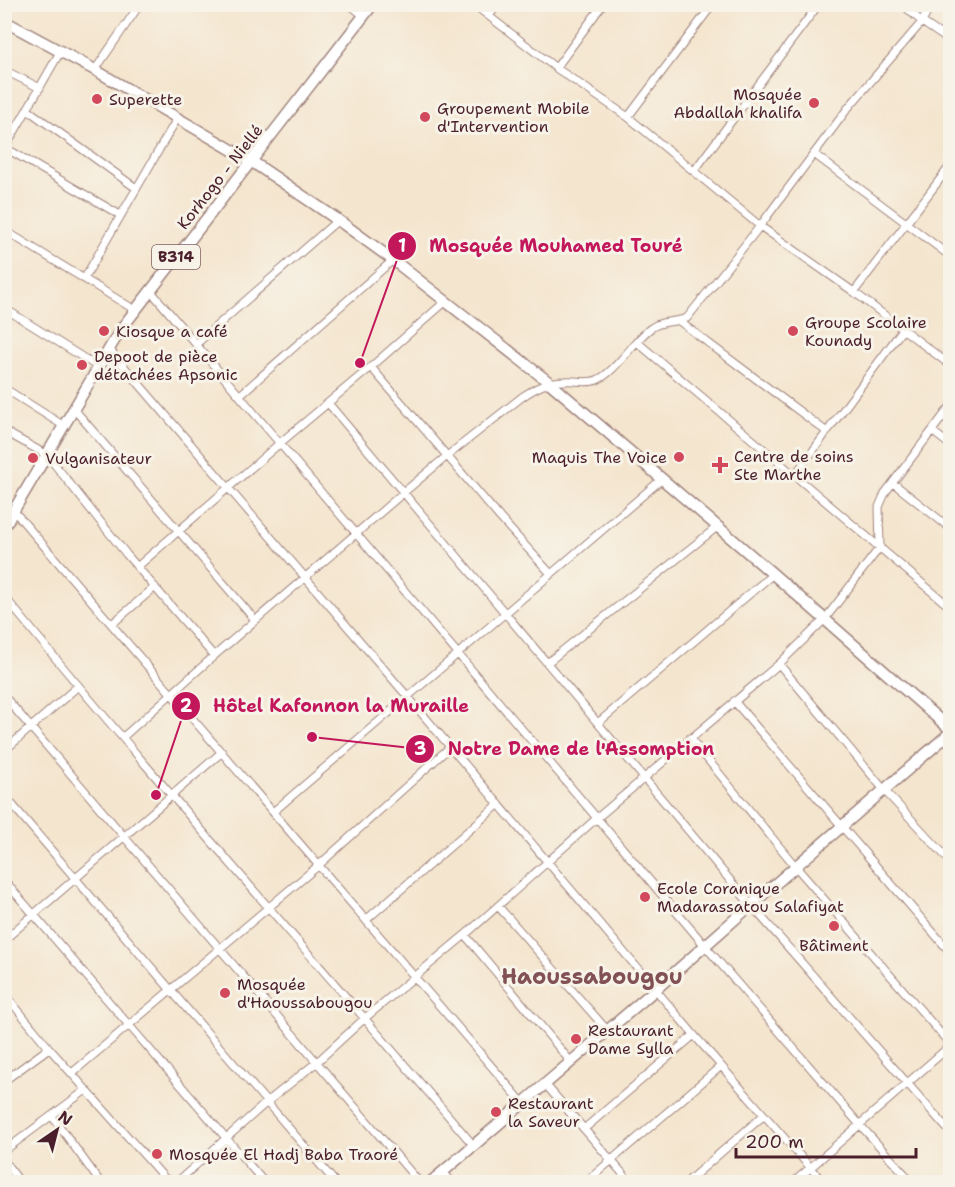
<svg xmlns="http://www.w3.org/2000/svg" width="955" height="1187" font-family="'Shantell Sans',sans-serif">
<rect width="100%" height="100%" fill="#f7f3e8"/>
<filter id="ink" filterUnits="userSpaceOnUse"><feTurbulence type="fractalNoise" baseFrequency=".0167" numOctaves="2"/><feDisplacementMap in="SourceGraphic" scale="12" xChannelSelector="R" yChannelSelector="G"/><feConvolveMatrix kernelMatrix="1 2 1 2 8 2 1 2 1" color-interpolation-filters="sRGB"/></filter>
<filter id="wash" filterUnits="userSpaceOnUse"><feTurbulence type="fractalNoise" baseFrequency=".008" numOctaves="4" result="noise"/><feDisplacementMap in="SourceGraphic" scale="24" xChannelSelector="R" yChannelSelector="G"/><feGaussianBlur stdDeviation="1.35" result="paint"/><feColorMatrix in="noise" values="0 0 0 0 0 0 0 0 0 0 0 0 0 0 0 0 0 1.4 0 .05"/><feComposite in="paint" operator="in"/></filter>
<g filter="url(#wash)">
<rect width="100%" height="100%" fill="#f4e5ce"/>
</g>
<g filter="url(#ink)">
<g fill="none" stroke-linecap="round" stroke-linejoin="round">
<g stroke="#9f827c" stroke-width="9">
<path id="street" d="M349,4L364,16
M473,4L556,68L628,117L760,226L854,292L950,365
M902,4L922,22L950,41
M489,16L498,4
M556,68L603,4
M4,70L40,88
M95,70L140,4
M28,110L136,188
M628,117L713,4
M4,147L120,215
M4,150L60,52
M814,154L950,256
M694,171L819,4
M4,230L135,310
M84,279L178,117
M150,290L706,947L860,1125L912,1182
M854,292L950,166
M4,308L98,367
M679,321L827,432
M637,342L950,607
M196,344L338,220
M109,349L408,697L694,1035L823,1182
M371,367L501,519L551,574
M4,388L64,426
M240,395L393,260
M328,403L751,905L950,1132
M74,409L255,620
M4,431L47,455L127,555L214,656
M932,431L950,445
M795,475L903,329
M893,483L950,528
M14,511L523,1103
M137,567L280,443L371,367L446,301
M4,596C157,783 318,962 474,1146
M112,624L155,587
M547,663L717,527
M779,664L885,791L950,861
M4,696L419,1182
M734,701L950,952
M598,723L773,574
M123,737L214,656L403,493L447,456L522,397C535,388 548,381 565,381C576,380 587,384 597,380C616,372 634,340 651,328C661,320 675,323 687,318L760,226L848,108L922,22L932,4
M690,738L796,867L950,1044
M4,751L78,686
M4,795L335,1182
M273,812L662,479
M4,880L264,1182
M498,906L607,1030
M366,920L499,804
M465,935L571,1062
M4,940L222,752
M4,993L49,1048L168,1182
M72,1073L319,865L450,747
M4,1081L49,1048
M545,1084L630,1182
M52,1116L100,1182
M584,1129L694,1035
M4,1151L86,1090
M4,1161L20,1182
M443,1172L452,1182
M177,1182L267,1102L317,1062L365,1018L465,935L597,818L779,664L825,619L880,547L879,507L885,493L950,407
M586,1182L721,1066
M687,1182L764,1115
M794,1182L950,1046"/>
</g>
<g stroke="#9f827c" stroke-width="13">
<path id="secondary" d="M4,21L95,70L251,161L338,220L393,260L550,383L773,574L950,729
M431,1182L656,989L751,905L950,733"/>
</g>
<g stroke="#9f827c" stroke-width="13">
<path id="primary" d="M4,527L121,329L373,4"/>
</g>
<use href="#street" stroke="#fff" stroke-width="7"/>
<use href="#secondary" stroke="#fff" stroke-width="10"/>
<use href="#primary" stroke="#fff" stroke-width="10"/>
</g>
</g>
<g fill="#d1495b" stroke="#f7f3e8" stroke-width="2">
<circle cx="97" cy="99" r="6"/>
<circle cx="814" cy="103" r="6"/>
<circle cx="425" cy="117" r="6"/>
<circle cx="104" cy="331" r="6"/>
<circle cx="793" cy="331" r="6"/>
<circle cx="82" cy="365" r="6"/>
<circle cx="679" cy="457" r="6"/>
<circle cx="33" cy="458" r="6"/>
<path d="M717 456h6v6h6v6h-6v6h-6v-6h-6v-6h6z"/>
<circle cx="645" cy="897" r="6"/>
<circle cx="834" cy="926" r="6"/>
<circle cx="225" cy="993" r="6"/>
<circle cx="576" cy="1039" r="6"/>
<circle cx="496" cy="1112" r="6"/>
<circle cx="157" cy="1154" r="6"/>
</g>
<g text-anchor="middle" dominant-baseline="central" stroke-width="6" stroke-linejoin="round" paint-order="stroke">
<rect fill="#f7f3e8" stroke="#7e5f64" stroke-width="1.5" x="152" y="245" width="48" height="24" rx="4.5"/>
<g font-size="15" font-weight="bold" fill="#4a1f2b">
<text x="176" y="257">B314</text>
</g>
<g font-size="16" fill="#4a1f2b" stroke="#f7f3e8" text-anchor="start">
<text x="802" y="94" text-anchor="end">Mosquée<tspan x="802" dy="18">Abdallah khalifa</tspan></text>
<text x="109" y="99">Superette</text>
<text x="437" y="108">Groupement Mobile<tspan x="437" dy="18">d'Intervention</tspan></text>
<text x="805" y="322">Groupe Scolaire<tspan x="805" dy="18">Kounady</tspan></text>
<text x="116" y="331">Kiosque a café</text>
<text x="94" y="356">Depoot de pièce<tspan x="94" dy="18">détachées Apsonic</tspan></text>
<text x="734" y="456">Centre de soins<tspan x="734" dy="18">Ste Marthe</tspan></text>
<text x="667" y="457" text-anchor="end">Maquis The Voice</text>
<text x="45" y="458">Vulganisateur</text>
<text x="657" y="888">Ecole Coranique<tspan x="657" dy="18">Madarassatou Salafiyat</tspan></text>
<text x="834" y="945" text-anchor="middle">Bâtiment</text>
<text x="237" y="984">Mosquée<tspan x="237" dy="18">d'Haoussabougou</tspan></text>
<text x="588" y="1030">Restaurant<tspan x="588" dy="18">Dame Sylla</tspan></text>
<text x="508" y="1103">Restaurant<tspan x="508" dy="18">la Saveur</tspan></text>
<text x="169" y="1154">Mosquée El Hadj Baba Traoré</text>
</g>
<g font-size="16" fill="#4a1f2b" stroke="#f7f3e8">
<text transform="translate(220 177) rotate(-52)">Korhogo - Niellé</text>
</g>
<g font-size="22" font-weight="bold" fill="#815155" stroke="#f7f3e8">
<text x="592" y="976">Haoussabougou</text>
</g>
</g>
<path fill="none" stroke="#c2185b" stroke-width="2" d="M360 363L402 246M156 795L186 706M312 737L420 749"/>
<g fill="#c2185b" stroke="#f7f3e8" stroke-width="2">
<circle cx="360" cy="363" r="6"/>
<circle cx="156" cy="795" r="6"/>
<circle cx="312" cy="737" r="6"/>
<circle cx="402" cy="246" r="15"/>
<circle cx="186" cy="706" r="15"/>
<circle cx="420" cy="749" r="15"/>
</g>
<g font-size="18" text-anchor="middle" font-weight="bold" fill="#fff">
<text x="402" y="252">1</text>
<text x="186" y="712">2</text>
<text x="420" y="755">3</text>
</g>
<g font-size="18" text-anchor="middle" font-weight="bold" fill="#c2185b" stroke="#f7f3e8" stroke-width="6" stroke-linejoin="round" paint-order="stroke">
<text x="556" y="252">Mosquée Mouhamed Touré</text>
<text x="341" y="712">Hôtel Kafonnon la Muraille</text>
<text x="581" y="755">Notre Dame de l'Assomption</text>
</g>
<rect width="955" height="1187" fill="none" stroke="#f7f3e8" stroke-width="24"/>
<g transform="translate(57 1130) rotate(35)" stroke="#f7f3e8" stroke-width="4.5" paint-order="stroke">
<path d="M0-4.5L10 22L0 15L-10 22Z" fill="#4a1f2b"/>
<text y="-9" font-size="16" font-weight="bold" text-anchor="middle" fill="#4a1f2b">N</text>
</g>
<path d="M736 1148v9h180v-9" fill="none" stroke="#4a1f2b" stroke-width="3"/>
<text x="745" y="1148" font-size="18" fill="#4a1f2b" stroke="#f7f3e8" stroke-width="4.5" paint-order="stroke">200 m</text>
</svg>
